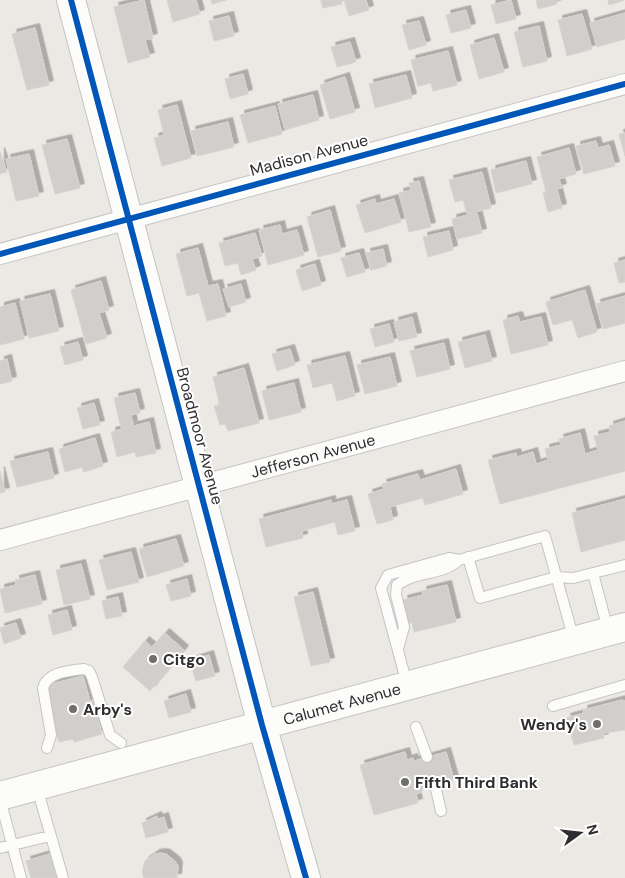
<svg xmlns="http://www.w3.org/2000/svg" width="625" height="878" font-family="'DM Sans',sans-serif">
<defs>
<filter id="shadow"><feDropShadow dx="4.5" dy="-4.5" stdDeviation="0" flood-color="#0004"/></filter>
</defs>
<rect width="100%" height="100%" fill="#ece8e4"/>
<path fill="#d1cecb" stroke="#d7d4d0" filter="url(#shadow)" d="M144,0L153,38L145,40L150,57L128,63L114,7Z
M167,0H196L200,14L173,22Z
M211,0H227L212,4Z
M321,0H341L342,4L323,8Z
M344,0H366L369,10L349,16Z
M511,0L516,19L496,24L491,5Z
M536,0H556L557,4L538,9Z
M608,0H623V1L609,5Z
M466,10L471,28L451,33L446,15Z
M625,13V39L597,47L590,23Z
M582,14L592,49L567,56L558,20Z
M229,16L234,36L214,41L209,21Z
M419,21L426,45L409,50L402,25Z
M539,26L547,61L523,67L514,32Z
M35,28L49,85L27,90L12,34Z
M494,38L504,72L479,79L470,45Z
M350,42L356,62L337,67L331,47Z
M448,51L457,85L433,91L431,83L418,86L411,60Z
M243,74L248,94L230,99L225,79Z
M406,75L412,98L375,108L369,84Z
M345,77L355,112L330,119L320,85Z
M313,95L319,120L285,130L278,104Z
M177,105L191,158L162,166L154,138L164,135L158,110Z
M275,106L282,134L248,143L240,115Z
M228,122L234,147L197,156L191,131Z
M625,133V156L619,134Z
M67,139L80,188L55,194L42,145Z
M596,141L598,148L609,145L615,166L584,174L576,146Z
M569,148L576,174L559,179L562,188L557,189L562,208L548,212L543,192H546L537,157Z
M0,152L7,172L0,174Z
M29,154L39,196L16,201L6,159Z
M526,161L532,184L496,193L491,170Z
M482,172L491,208L467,214L463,200L455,202L449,180Z
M419,181L431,227L409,232L399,193L411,190L409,183Z
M375,199L376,204L394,199L401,222L365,233L356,205Z
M330,210L341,251L318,257L307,217Z
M477,213L482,233L457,239L452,219Z
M280,225L282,234L297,230L304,255L268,265L259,230Z
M449,231L453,250L428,257L423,237Z
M255,233L262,256L252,259L256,270L241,275L238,263L225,266L219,243Z
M198,248L208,286L218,284L226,316L207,321L199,293L187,296L176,254Z
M383,249L387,266L371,270L366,253Z
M359,253L365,272L347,277L341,258Z
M625,260V282L619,283L614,263Z
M315,264L321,285L302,291L296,270Z
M101,281L109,310L99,313L107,338L86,344L71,290Z
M241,284L246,302L229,307L223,289Z
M585,290L597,332L578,338L572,320L553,325L546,302Z
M50,294L59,331L29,338L20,301Z
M625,296V323L603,329L596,304Z
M15,303L24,339L0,345V307Z
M518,316L520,322L541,317L548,345L511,354L503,320Z
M412,317L417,337L399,341L394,322Z
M389,324L394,342L375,347L370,329Z
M485,335L492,361L465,368L458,342Z
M78,342L83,360L65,365L60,347Z
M444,343L450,369L417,377L410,351Z
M290,349L295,365L277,371L272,354Z
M345,356L355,396L337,401L332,383L313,388L307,365Z
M390,357L397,386L365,394L357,365Z
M7,359L12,381L0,384V361Z
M244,368L259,423L228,431L225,424L220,425L214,406L220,405L213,377Z
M294,383L301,412L269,420L262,391Z
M135,393L140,413L131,415L133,425L121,428L114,398Z
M94,403L100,425L83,429L77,408Z
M625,421V471L500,504L488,460L516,453L517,457L533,452L536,464L548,460L545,449L561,445L559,439L580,433L585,454L598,450L594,436L610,432L609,426Z
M149,422L156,453L136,457L135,452L117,457L111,432Z
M95,438L103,466L84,472L82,467L65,472L59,449Z
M48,452L54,478L17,487L10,461Z
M456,469L463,494L425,505L423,498L390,507L393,520L377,524L368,494L384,489L382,484L418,474L420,480Z
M0,471L5,492L0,493Z
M625,499V540L581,552L572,513Z
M331,500V504L347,500L355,531L338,535L335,522L302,531L303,538L266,547L259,519Z
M176,539L184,566L147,577L139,549Z
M131,552L139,582L107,590L99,560Z
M81,564L90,599L64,605L56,570Z
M35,575L42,604L5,613L0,589L16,585L15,580Z
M187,579L191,596L171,601L166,585Z
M447,585L456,622L414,632L412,623H409L403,600L423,595L422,591Z
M313,592L330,662L311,666L294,597Z
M118,597L122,616L106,619L102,601Z
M67,610L72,630L53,635L48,615Z
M16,623L21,638L4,644L0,628Z
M165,633L184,650L150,691L123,667L145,641L152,647Z
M209,655L215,676L196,681L190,661Z
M83,676L90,701L93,700L96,710L102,708L104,715L97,716L102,734L74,742L73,739L59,742L46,694L50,693L47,685Z
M186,694L191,712L169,718L164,701Z
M622,700L625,701V730L603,733L604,738L574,745L566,718L584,713L583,710Z
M405,752L407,760L413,758L414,761L446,752L454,780L421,789L422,792L416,794L418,803L374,815L360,765Z
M157,816L158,819L164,817L168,832L146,838L142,823Z
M53,853L60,878H31L26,861Z
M161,853L166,854L175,861L178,866L177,878H144L142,872L145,861L155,854Z"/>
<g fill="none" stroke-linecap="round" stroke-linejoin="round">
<g stroke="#c5c4c5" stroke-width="12">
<path id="lane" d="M468,557L480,598L556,577L573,578L625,565
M593,573L608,630
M398,649L404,627L396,595L397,585C415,571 442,576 459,560
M407,684L381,588L388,575L449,558L459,560L545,536L574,640
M553,706L625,685
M416,727L427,757
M47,748L51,735L43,688C47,672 69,671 84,669L89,671L92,677L110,735L121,743
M435,785L441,811
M37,788L63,878
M0,799L21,878
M0,848L50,836"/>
</g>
<g stroke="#c5c4c5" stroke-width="22">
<g id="street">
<path d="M0,254L625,84"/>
<path id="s1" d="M0,540L625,371"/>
</g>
</g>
<g stroke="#c5c4c5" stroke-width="30">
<g id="secondary">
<path d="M71,0L262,725L306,878"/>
<path id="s2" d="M0,796L625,627"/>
</g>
</g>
<use href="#lane" stroke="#fcfcfb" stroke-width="10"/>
<use href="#street" stroke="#fcfcfb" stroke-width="20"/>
<use href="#secondary" stroke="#fcfcfb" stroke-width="28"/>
<g stroke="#fff" stroke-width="9">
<path id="cycleway" d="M71,0L262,725L306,878
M0,254L625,84"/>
</g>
<use href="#cycleway" stroke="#0057b8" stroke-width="6"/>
</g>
<g fill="#706f6e" stroke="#fff" stroke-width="2">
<circle cx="153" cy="659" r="5"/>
<circle cx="73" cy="709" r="5"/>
<circle cx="597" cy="724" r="5"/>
<circle cx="405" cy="782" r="5"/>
</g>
<g text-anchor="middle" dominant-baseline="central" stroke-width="4" stroke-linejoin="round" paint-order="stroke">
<g font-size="16" fill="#2e2e2e" stroke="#fff">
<text transform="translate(309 155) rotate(-15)">Madison Avenue</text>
<text transform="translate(200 436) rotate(75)">Broadmoor Avenue</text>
<text stroke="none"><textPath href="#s1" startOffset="324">Jefferson Avenue</textPath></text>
<text stroke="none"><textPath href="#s2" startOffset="354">Calumet Avenue</textPath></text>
</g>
<g font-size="16" font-weight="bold" fill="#2e2e2e" stroke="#fff" text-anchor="start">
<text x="163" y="659">Citgo</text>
<text x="83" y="709">Arby's</text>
<text x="587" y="724" text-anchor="end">Wendy's</text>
<text x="415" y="782">Fifth Third Bank</text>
</g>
</g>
<g transform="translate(580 833) rotate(75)" stroke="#ffffff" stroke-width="4" paint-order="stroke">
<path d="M0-4L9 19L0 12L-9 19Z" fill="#2e2e2e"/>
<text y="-8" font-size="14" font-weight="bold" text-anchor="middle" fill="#2e2e2e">N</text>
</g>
</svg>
